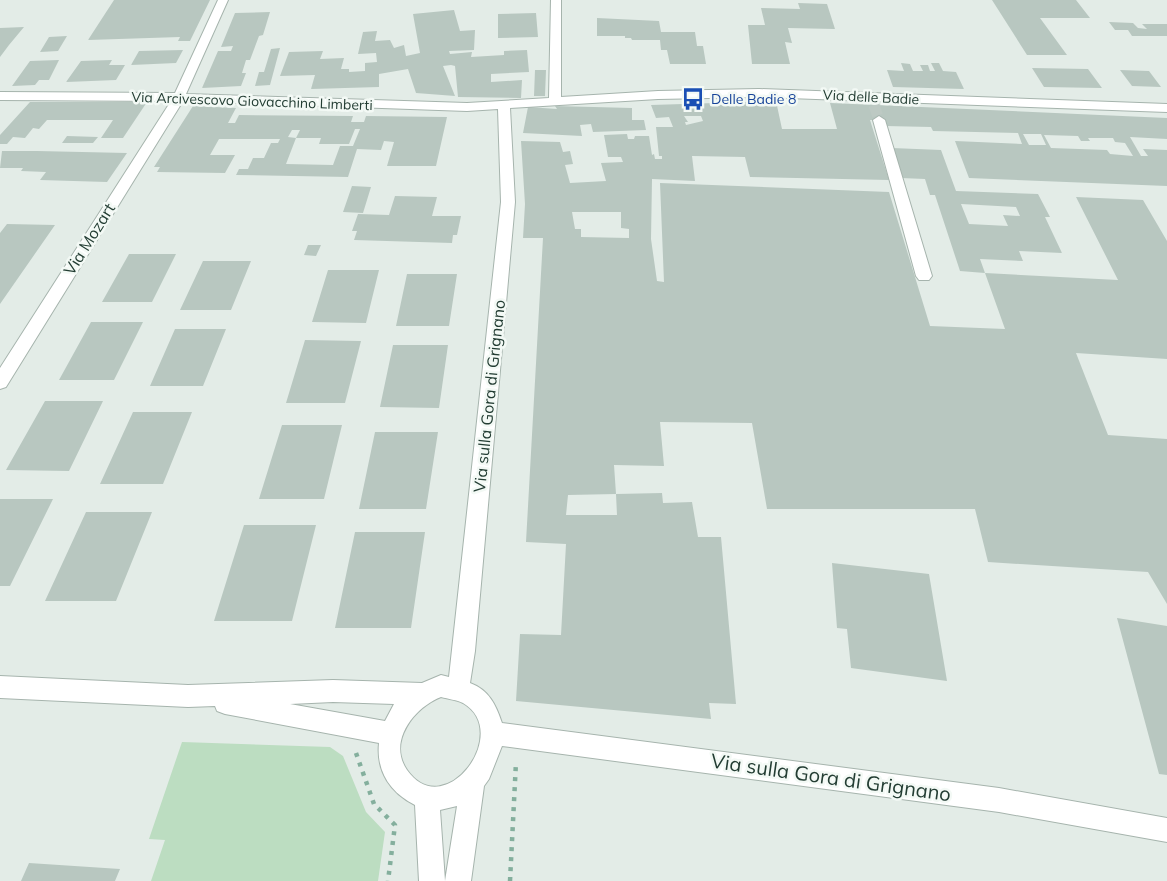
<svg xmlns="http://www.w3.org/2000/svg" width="1167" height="881" font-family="Mulish,sans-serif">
<rect width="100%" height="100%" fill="#e3ece7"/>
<path fill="#bcddc1" d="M182,742L330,747L343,756L366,812L385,832L378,881H151L165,840L149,839Z"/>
<path fill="#b8c7c0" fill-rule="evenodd" d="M114,0H210L190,41H178L180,37L88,40Z
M992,0H1076L1090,18H1040L1067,55H1027Z
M798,3L827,4L835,29L788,28L792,43L785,42L790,64H752L748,25H765L761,8L800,9Z
M454,10L460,31L475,30L474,50L449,51L450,54L472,52L471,57L504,55V51L527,50L529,72L491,74V82L522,80L521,98L458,97L455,66L451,65L443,66L455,96L416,93L408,69L379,74V87L311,89L315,75L280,76L289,52L323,51L320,59L344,58L341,69H349V72L365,71V63L377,62L376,53L358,54L363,32L377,31L375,41L390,40L394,48L404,45L406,56L420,53L413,14Z
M270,12L263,35L259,36L250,60H246L242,73H246L241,86L202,88L218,51H231L233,46L221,47L235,13Z
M536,13L538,37L498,38V14Z
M597,18L659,21L661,32H695L697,46H703L706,64H670L667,50H661L660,40H632L631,38H625V36H597Z
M1109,22L1133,23L1138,28L1147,29L1142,24H1167V36H1132L1128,30H1115Z
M24,27L9,45L0,57V28Z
M67,36L58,51L40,52L49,37Z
M280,48L270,85L255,86L259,72H264L271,49Z
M183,50L176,63L131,65L139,51Z
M59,60L49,80H39L35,85L12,86L30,61Z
M112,60L109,65H125L116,80L66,82L81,61Z
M901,63L910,64L913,71H923L920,65H928L930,71H935L931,63H939L943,71L956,72L964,89L893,87L887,70L904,71Z
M1032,68L1088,69L1102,88L1044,87Z
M535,70H546L545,96H534Z
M1120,70L1149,71L1161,87L1132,86Z
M776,101L782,129H837L830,103L1167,118V139L1130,137L1141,156H1148L1143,149L1167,150V186L969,178L955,141L1022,144L1018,133L933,131L931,127L885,126L883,120H870L889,180L750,177L745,157L692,156L695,181L652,179L651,239L657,281L664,282L660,183L889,192L930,326L1005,329L985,273L1118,280L1076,197L1143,200L1167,241V359L1076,353L1108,435L1167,439V604L1148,572L988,562L975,509H767L752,423L660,422L664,466L614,465L616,494L568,495L566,515H617L616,494L662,493L663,503L692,502L698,537H721L736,704L709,703L711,719L516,701L520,634L561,635L566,544L526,542L543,238H523L525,204L521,141L560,142L563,152L570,151L573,164L565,165L570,183L606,181L601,163L623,162L621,157H608L604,135L627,134L628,139H634L635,136H649L652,155L654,154L655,159H662V156H659L656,127H673L669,117L656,118L651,105ZM684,116H701L703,121L686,125L685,122H688ZM1023,134H1041L1046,145H1029ZM1044,135L1078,136L1081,141H1090L1088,138H1113L1115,142L1125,143L1133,156L1110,154L1107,150L1051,148ZM572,212H621V228L629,229V238L581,237V229H575Z
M30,102H147L123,138H101L113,120H47L39,129L33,128L25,138L13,137L7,144H0V135Z
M193,106L236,108L228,123H235L239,115L353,116L351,122H364L366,116L447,117L436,166H387L394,142L384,141L381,150L357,149L348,177L236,175L239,169H248L253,158H264L271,143H278L280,139H219L210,155H235L225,173L157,172L160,167H154ZM355,129H360L353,146H340L333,165L286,164L296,138L288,137L292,130H300L296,138H321L319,144H349Z
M555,106L632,108V120H644L646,130L593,132L591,124L580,125L582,136L523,133L528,107L557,109Z
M67,136L98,137L93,143H62Z
M892,148L941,150L956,191L1038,194L1050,217H1045L1062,253L1019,251L1023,261L980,259L985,273L960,271L935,195H930L925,179L901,178ZM961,204L1016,207L1020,216L1003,215L1008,226L969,224Z
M2,151H37L127,153L107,182L40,180L46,172L21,171L23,168H0Z
M352,186L371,187L363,213L343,212Z
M395,196L437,197L432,216H461L457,235H453L452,243L354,240L357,231H352L358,214L389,215Z
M7,224L55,225L0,304V233Z
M308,245H321L316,256L304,255Z
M129,254H176L152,302H102Z
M203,261H251L231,310H180Z
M328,270H379L366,323L312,322Z
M407,274H457L449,326H396Z
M91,322H143L114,380H59Z
M175,329H226L203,386H150Z
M305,340L361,341L345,403H286Z
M393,345H448L439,408L380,407Z
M45,401H103L69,471L6,470Z
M133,412H192L163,484H100Z
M282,425H342L324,499H259Z
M375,432H438L426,509H359Z
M0,499H53L10,586H0Z
M86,512H152L116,601H45Z
M244,525H316L292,621H214Z
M355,532H425L411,628H335Z
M832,563L929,574L947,681L851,668L847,629L837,628Z
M1117,618L1167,626V775L1159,774Z
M29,863L120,869L115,881H21Z"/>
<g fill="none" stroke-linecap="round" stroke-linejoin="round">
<path stroke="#bdc9c3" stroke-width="11" stroke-dasharray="11 6" stroke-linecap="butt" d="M874,105L879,120"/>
<g stroke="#a6b4ad" stroke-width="2">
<path id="minor" d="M218,0H228L186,94L467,103L549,98L551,0H561V97L658,91L759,89L1167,104V112L759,97L658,99L510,108L515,202L475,651L470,683C489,690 496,705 502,723L999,788L1167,818V842L999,812L502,746L489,779L484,786L471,881H445L457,806L440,810L445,881H419L415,805C391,793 376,772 379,743L225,714L217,711L215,706L188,707L0,698V676L188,685L333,680L422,683L441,675L449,677L501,202L498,109L467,111L183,101L6,387L0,389V368L171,101L0,100V92L175,93ZM441,697C448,699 457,700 463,703C513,732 445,824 407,770C387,741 415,707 441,697ZM333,702L394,704L385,721L290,704Z
M879,116L885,120L932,276L929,280H919L916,276L873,120Z"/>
</g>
<path stroke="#84af9d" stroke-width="4.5" stroke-dasharray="4 6" stroke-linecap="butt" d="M356,753L374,804L395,825L388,881
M510,881L516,762"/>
<use href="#minor" fill="#fff" fill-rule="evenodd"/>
</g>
<defs>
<g id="bus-bare" transform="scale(1.8)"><path d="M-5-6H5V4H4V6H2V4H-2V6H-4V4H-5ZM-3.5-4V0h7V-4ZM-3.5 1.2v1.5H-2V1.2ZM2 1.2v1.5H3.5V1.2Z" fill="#1a4fb4" stroke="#f3f9f5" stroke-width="2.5" paint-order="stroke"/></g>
</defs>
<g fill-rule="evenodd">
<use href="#bus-bare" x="693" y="99"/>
</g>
<g text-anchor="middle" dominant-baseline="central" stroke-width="5" stroke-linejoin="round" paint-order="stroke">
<g font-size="14" fill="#233d33" stroke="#f3f9f5">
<text transform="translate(871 97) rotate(3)">Via delle Badie</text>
<text transform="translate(252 101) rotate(2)">Via Arcivescovo Giovacchino Limberti</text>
</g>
<g font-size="14" fill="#164399" stroke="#f3f9f5" text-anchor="start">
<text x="711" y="99">Delle Badie 8</text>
</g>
<g font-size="16" fill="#233d33" stroke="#f3f9f5">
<text transform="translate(89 239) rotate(-58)">Via Mozart</text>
<text transform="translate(489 396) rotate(-84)">Via sulla Gora di Grignano</text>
</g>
<g font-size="20" fill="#233d33" stroke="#f3f9f5">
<text transform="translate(831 777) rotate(8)">Via sulla Gora di Grignano</text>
</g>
</g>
</svg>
